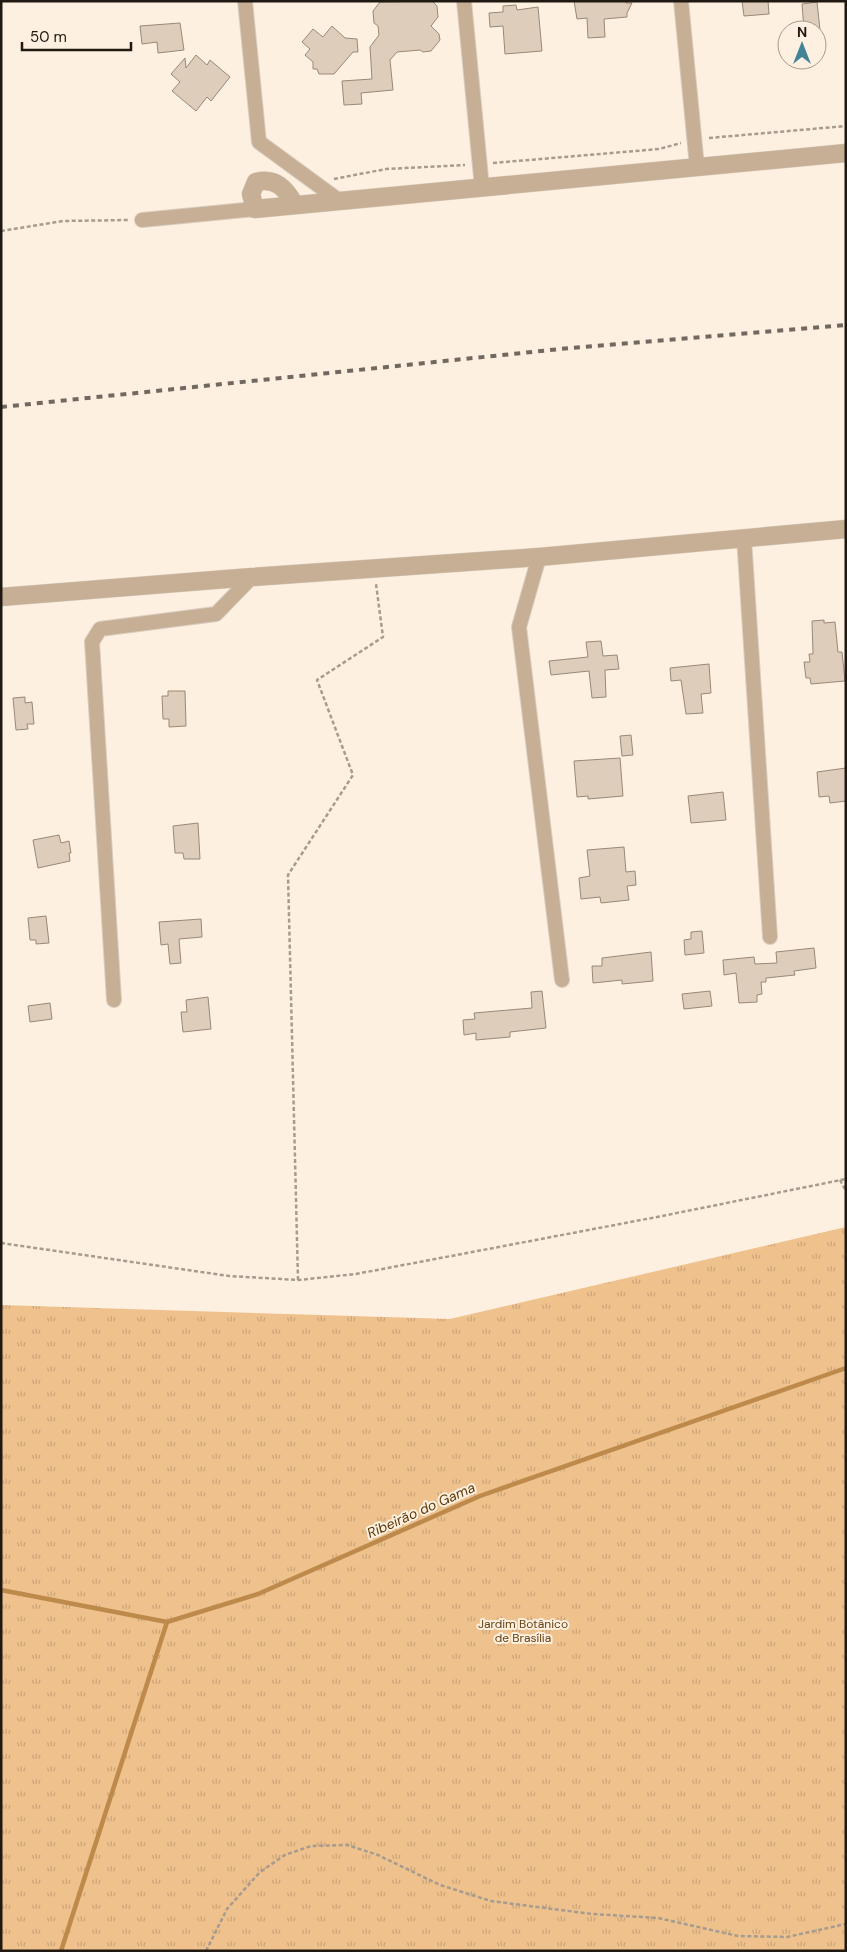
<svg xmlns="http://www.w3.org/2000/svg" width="847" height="1952" font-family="'DM Sans',sans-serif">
<defs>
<pattern id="park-tufts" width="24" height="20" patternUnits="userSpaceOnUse" patternTransform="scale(1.25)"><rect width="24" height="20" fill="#eec18d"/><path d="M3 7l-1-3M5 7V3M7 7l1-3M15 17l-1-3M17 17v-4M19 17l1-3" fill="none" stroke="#cca579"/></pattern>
</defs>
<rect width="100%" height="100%" fill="#fef0e1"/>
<path fill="url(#park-tufts)" d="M846,1227V1951H1V1305L450,1319Z"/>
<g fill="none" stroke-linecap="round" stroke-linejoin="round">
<path stroke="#bd8a4b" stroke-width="4.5" d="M1,1590L167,1622L258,1594L480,1496L846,1368
M61,1951L167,1622"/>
</g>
<path fill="#decdbb" stroke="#988877" d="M432,1L437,6L438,17L431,26L439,34L440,40L431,51L423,52L420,50L397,52L390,60L393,90L361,93L362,104L344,105L342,81L372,79L370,47L379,35L378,26L374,23L373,11L380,2Z
M574,1H626V3H632L627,13V17L604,19L605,37L588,38L587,18L577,19Z
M742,1H768L769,14L744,16Z
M817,2L820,30H804L802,4Z
M516,5L517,10L538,7L542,51L505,54L503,26L490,27L489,13L503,12V6Z
M180,23L184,50L158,53L157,42L142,44L140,26Z
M332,26L345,38L357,39L358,52H353L334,74H319L317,69H313V62L305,55L310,49L302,42L313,29L323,37Z
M196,55L207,65L210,60L230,77L211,101L207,97L196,111L172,91L180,82L171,74L185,58L186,68Z
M824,620V623L835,622L838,652H842L845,681L811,684L810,678H806L804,662H810L809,654H813L812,621Z
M601,641L603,656L617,655L619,669L605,670L606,697L592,698L589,671L551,675L549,661L588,657L586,642Z
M709,664L711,693L701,694L703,713L686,714L681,680L671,681L670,668Z
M168,691H185L186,726L169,727V719H163L162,696H168Z
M25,697V703L32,702L34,724H27L28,729L16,730L13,698Z
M631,735L633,755L622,756L620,736Z
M620,758L623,796L588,799V796L577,797L574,761Z
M846,768V801L830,803L829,796L819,797L817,772Z
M723,792L726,820L691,823L688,796Z
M198,823L200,859H184L183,853H175L173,826Z
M59,835L61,843L69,841L71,853H69L70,861L38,868L33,840Z
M624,847L626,872L635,871L636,885L627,886L629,900L601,903L600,897L581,899L579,878L590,876L587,850Z
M46,916L49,943L36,944V940H30L28,918Z
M201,919L202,937L179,939L181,963L170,964L168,944L161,945L159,922Z
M702,931L704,953L685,955L684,940L691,939V932Z
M814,948L816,968L794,971L795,975L766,978V982H761L762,994L757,995V1002L739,1003L736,973L724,975L723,960L754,957L755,964L777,963L776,952Z
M651,952L653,981L622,984V980L593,983L592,966H602V958Z
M542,991L546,1028L510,1032V1037L476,1040V1033L464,1035L463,1020L475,1019L474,1013L532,1008L531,992Z
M710,991L712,1006L684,1009L682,994Z
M208,997L211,1029L183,1032L181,1012H187L186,1000Z
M50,1003L52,1019L30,1022L28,1006Z"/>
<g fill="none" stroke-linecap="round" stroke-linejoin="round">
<g stroke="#dacec0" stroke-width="16">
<path id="minor" d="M245,1L259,142L341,202
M464,1L482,188
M681,1L697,167
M142,220L255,209
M744,538L770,937
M539,557L519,627L562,980
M114,1000L92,642L100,629L216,614L252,577"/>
</g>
<g stroke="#dacec0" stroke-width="19">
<path id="tertiary" d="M295,205C286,189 276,177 256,182L251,194L255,209L846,153
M1,597L252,577L539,557L846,529"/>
</g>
<path stroke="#a69b8f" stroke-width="2.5" stroke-dasharray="4 2.5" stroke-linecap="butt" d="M709,138L846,126
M493,163L659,149L681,143
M334,179L386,169L465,165
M1,231L63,221L129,220
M840,1180L846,1191
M1,1243L229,1276L298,1280L356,1274L657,1217L846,1179
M298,1280L288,875L353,775L317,680L383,637L376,584
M206,1951L227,1909L260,1872L285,1855L311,1846L347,1845L378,1855L440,1885L491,1901L592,1914L658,1918L738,1936L787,1937L846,1924"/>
<use href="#minor" stroke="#c6af94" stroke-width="14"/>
<use href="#tertiary" stroke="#c6af94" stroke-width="18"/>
<path stroke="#71695f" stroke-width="4" stroke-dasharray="6 6" stroke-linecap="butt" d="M1,407L570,348L846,325"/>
</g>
<g text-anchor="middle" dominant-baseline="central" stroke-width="4" stroke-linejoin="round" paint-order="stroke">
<g font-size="12" fill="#644110" stroke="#fef0e1">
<text x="523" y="1624">Jardim Botânico<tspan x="523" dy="14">de Brasília</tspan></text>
</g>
<g font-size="14" font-style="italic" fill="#5c3905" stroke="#fef0e1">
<text transform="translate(421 1510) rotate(-24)">Ribeirão do Gama</text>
</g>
</g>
<rect width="847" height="1952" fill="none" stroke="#1f1912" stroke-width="5"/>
<g transform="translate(802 45)"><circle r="24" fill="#fef0e1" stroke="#a59a8e"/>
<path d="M0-4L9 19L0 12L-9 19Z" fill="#438396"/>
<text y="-8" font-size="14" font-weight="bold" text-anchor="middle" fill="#1f1912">N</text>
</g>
<path d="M22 42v8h109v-8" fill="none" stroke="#1f1912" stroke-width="2.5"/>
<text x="30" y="42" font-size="15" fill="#1f1912" stroke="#fef0e1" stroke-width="4" paint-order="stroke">50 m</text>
</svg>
